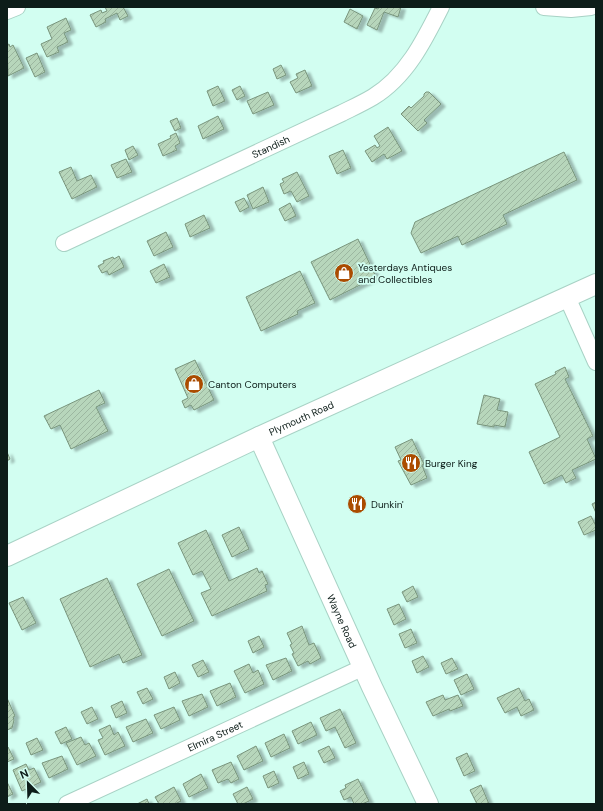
<svg xmlns="http://www.w3.org/2000/svg" width="603" height="811" font-family="'DM Sans',sans-serif">
<defs>
<pattern id="building-hatch" width="6" height="6" patternUnits="userSpaceOnUse"><rect width="6" height="6" fill="#b7d6bb"/><path d="M-1 1l2-2M0 6l6-6M5 7l2-2" fill="none" stroke="#9cb7a0"/></pattern>
<filter id="shadow"><feDropShadow dx="4.5" dy="2.5" stdDeviation="1" flood-color="#0004"/></filter>
</defs>
<rect width="100%" height="100%" fill="#d2fef1"/>
<path fill="url(#building-hatch)" stroke="#78947c" filter="url(#shadow)" d="M105,7H123L128,16L120,20L117,13L105,19L106,22L96,27L90,15L101,10L102,13L107,11Z
M379,7H401L398,17L384,12L377,30L367,25L375,8L378,9Z
M350,9L363,16L357,29L344,22Z
M66,18L71,30L64,33L68,42L57,47L59,52L47,57L41,44L52,39L47,27Z
M9,44L10,47L13,45L24,68L8,76L7,45Z
M37,53L45,72L35,77L26,58Z
M281,65L286,75L277,79L273,69Z
M305,70L312,86L296,93L290,82L298,78L296,74Z
M218,86L225,101L213,106L207,91Z
M240,86L245,96L237,100L232,90Z
M268,92L274,105L253,114L247,101Z
M426,92H429L441,104L424,120L427,123L418,131L401,114L409,106L411,108L424,96V94Z
M218,116L224,129L203,139L198,126Z
M177,118L181,128L175,131L170,121Z
M388,127L402,151L387,159L384,154L372,162L365,151L375,145L377,148L380,146L374,136Z
M176,133L180,143L175,146L177,150L163,156L158,144L171,138L170,136Z
M133,146L138,155L129,160L125,150Z
M343,150L351,168L337,174L329,156Z
M564,152L577,180L503,215L507,224L462,245L458,236L421,253L411,233L415,222Z
M126,159L132,172L117,178L111,165Z
M71,167L77,181L91,175L97,187L72,199L59,172Z
M297,172L309,196L297,202L291,191L284,194L280,184L284,182L282,179Z
M263,187L269,202L253,209L247,195Z
M244,198L249,207L240,212L235,202Z
M290,203L296,216L285,221L279,209Z
M204,215L210,228L190,237L185,224Z
M166,232L173,247L154,256L147,241Z
M358,239L376,277L330,300L311,262Z
M119,256L124,267L109,275L107,271L102,273L98,266L104,263L103,261L113,257L114,259Z
M164,264L170,277L156,283L150,271Z
M300,271L315,303L297,311L298,314L261,331L246,297Z
M195,360L214,400L194,410L191,405L185,408L182,401L188,398L175,369Z
M565,367L569,377L565,379L593,436L587,439L596,459L572,470L576,478L566,483L562,475L544,484L529,452L560,437L535,384L556,374L555,372Z
M99,390L105,403L96,407L108,431L71,449L60,425L51,429L44,416Z
M484,395L500,399L497,410L508,412L505,427L494,425V427L477,424Z
M412,439L424,464L422,465L427,478L411,485L398,461L401,460L395,447Z
M7,452L10,459L7,461Z
M596,502V513L592,504Z
M591,516L596,526V530L584,535L578,522Z
M239,527L249,549L232,557L222,535Z
M206,530L229,581L257,568L259,573L262,571L268,584L265,585L267,591L212,616L201,593L211,589L202,571L193,575L178,543Z
M169,569L194,621L162,636L137,584Z
M107,578L142,655L123,663L119,654L90,667L60,599Z
M413,586L418,597L407,602L402,592Z
M23,597L36,623L22,630L9,603Z
M399,604L406,619L394,625L387,609Z
M302,626L309,645L314,643L321,658L310,664L308,661L298,666L292,654L294,653L290,645L292,644L287,633Z
M411,629L417,643L405,648L399,634Z
M259,636L264,647L253,653L248,641Z
M423,656L429,667L417,673L412,661Z
M286,658L292,671L273,680L266,665Z
M452,658L458,669L446,674L441,663Z
M203,660L209,672L198,677L192,665Z
M249,664L253,673L258,670L264,684L245,693L234,671Z
M175,672L180,683L169,689L164,677Z
M467,674L474,689L461,695L454,680Z
M230,683L236,697L217,706L210,691Z
M147,688L153,699L143,704L137,692Z
M519,688L525,701L529,699L534,710L521,716L517,707L505,713L497,698Z
M202,694L208,707L189,716L182,701Z
M443,695L445,700L458,695L463,706L450,711L449,709L433,716L426,702Z
M7,698L15,716L13,717L14,720L12,728L7,730Z
M122,701L127,713L116,718L111,706Z
M92,707L98,719L87,724L81,712Z
M174,707L180,720L161,729L154,715Z
M340,709L356,743L345,748L335,727L326,731L320,718Z
M146,719L153,733L133,742L126,727Z
M311,722L317,735L298,744L292,731Z
M110,725L114,735L118,732L125,746L105,755L98,740L103,738L99,730Z
M66,727L72,739L61,744L55,732Z
M284,734L290,748L271,757L265,743Z
M81,737L85,745L89,743L96,756L77,765L66,743Z
M37,738L43,750L31,755L26,743Z
M256,746L263,761L244,770L237,756Z
M329,746L335,758L324,763L318,751Z
M8,747L14,759L7,762V748Z
M467,753L475,771L464,776L456,758Z
M62,756L68,769L49,778L42,763Z
M231,762L239,779L231,783L228,779L218,783L212,770Z
M304,762L309,774L298,779L293,767Z
M26,764L29,770L34,768L41,782L22,791L13,770Z
M274,771L279,783L268,788L263,776Z
M201,774L208,788L189,797L183,784Z
M358,779L369,801L362,804H354L351,797L344,800L340,791L346,788L345,785Z
M7,782L13,794L7,797Z
M481,785L489,804H477L470,790Z
M174,787L181,801L175,804H159L155,797Z
M247,787L253,799L243,804H238L233,794Z
M147,799L149,804H137Z"/>
<g fill="none" stroke-linecap="round" stroke-linejoin="round">
<g stroke="#a8d2c5" stroke-width="18">
<g id="minor">
<path d="M544,7L571,9L591,7"/>
<path d="M7,11L17,7"/>
<path id="s1" d="M64,243L342,113C352,108 363,103 373,97C406,77 424,41 441,7"/>
<path d="M567,297L596,362"/>
<path id="s2" d="M67,804L364,667"/>
</g>
</g>
<g stroke="#a8d2c5" stroke-width="22">
<g id="major">
<path id="s3" d="M259,437L372,687L428,804"/>
<path id="s4" d="M7,556L259,437L596,284"/>
</g>
</g>
<use href="#minor" stroke="#fff" stroke-width="16"/>
<use href="#major" stroke="#fff" stroke-width="20"/>
</g>
<defs>
<g id="shop-disc" transform="scale(1)"><circle r="9.5" fill="#ab4c00" stroke="#d2fef1"/><path d="M-5-2.5h2.3a2.7 3.5 0 0 1 5.4 0H5L5.5 6h-11ZM-1.5-2.5h3a1.5 2.3 0 0 0-3 0Z" fill="#fff"/></g>
<g id="restaurant-disc" transform="scale(1)"><circle r="9.5" fill="#ab4c00" stroke="#d2fef1"/><path d="M-5-6h1v4h1v-4h1v4h1v-4h1v5L-1.5 .5V6h-2V.5L-5-1ZM5-6V6H3V1.5H1.5Q1.5-4 5-6Z" fill="#fff"/></g>
</defs>
<g fill-rule="evenodd">
<use href="#shop-disc" x="344" y="273"/>
<use href="#shop-disc" x="194" y="384"/>
<use href="#restaurant-disc" x="411" y="463"/>
<use href="#restaurant-disc" x="357" y="504"/>
</g>
<g text-anchor="middle" dominant-baseline="central" stroke-width="3.5" stroke-linejoin="round" paint-order="stroke">
<g font-size="10" fill="#0d1d19" stroke="#d2fef1">
<text stroke="none"><textPath href="#s1" startOffset="228">Standish</textPath></text>
<text stroke="none"><textPath href="#s4" startOffset="325">Plymouth Road</textPath></text>
<text stroke="none"><textPath href="#s3" startOffset="202">Wayne Road</textPath></text>
<text stroke="none"><textPath href="#s2" startOffset="163">Elmira Street</textPath></text>
</g>
<g font-size="10" fill="#0d1d19" stroke="#d2fef1" text-anchor="start">
<text x="358" y="267">Yesterdays Antiques<tspan x="358" dy="12">and Collectibles</tspan></text>
<text x="208" y="384">Canton Computers</text>
<text x="425" y="463">Burger King</text>
<text x="371" y="504">Dunkin'</text>
</g>
</g>
<rect width="603" height="811" fill="none" stroke="#0d1d19" stroke-width="16"/>
<g transform="translate(28 783) rotate(337)" stroke="#d2fef1" stroke-width="3" paint-order="stroke">
<path d="M0-3L7 15L0 10L-7 15Z" fill="#0d1d19"/>
<text y="-6" font-size="11" font-weight="bold" text-anchor="middle" fill="#0d1d19">N</text>
</g>
</svg>
